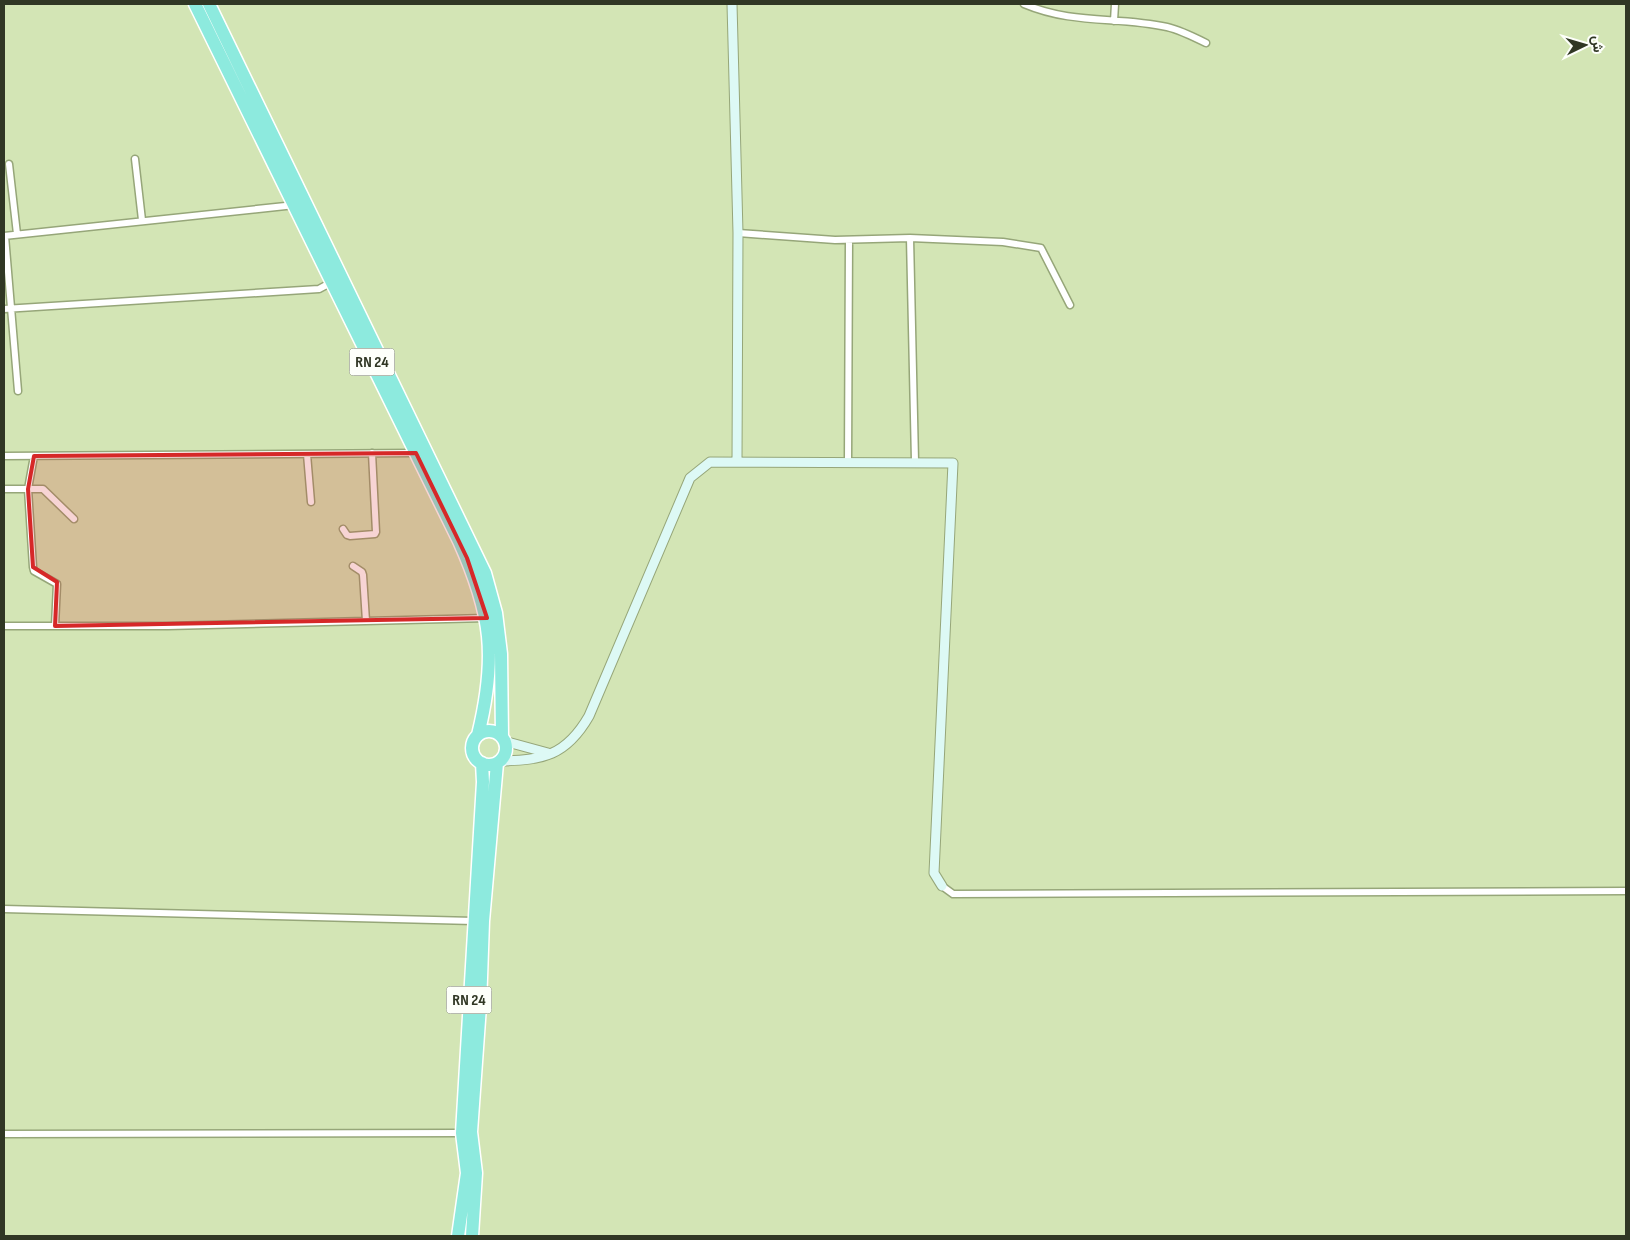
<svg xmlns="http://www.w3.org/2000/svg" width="1630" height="1240" font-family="'Sofia Sans Condensed',Vazirmatn,sans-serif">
<rect width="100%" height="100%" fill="#d3e5b5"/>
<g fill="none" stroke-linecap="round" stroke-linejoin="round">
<g stroke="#96a679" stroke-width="9">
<path id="street" d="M1024,4C1074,25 1117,16 1167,27C1180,30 1194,37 1206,43
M1114,21L1115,4
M135,159L142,220
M9,164L17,234
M738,233L835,240L910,238L1003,242L1041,248L1070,305
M4,236L295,205
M5,236L18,391
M910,238L915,461
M4,309L319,289L332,282
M307,454L311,502
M4,456L415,453
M34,456L28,489L33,567L34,571L57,584L55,626
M848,462L849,240
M4,489H43L74,519
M343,529L347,535L350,536L375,534L376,532L372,453
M353,566L362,572L363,575L366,621
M4,626H168L487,618
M942,886L953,894L1626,891
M4,909L474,921
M4,1134L462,1133"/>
</g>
<g stroke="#96a679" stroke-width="11">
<path id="secondary" d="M732,4L738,233L737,462
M504,741L548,753
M500,761C543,760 566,756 589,716L690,478L710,462L953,463L934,873L942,886"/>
</g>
<g stroke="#fff" stroke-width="15">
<path id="highway" d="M195,4L459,541C492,614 497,657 478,735
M209,4L485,573L496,613L501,654L502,737
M472 748a17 17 0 1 1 34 0a17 17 0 1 1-34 0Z
M458,1236L467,1173L462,1133L483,782L482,763
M472,1236L476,1173L471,1132L480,1006L483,921L497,763"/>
</g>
<use href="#street" stroke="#fff" stroke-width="6"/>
<use href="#secondary" stroke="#ddf9f5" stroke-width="9"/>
<use href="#highway" stroke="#8deade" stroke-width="12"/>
</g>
<path fill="#d62828" fill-opacity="0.2" stroke="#d62828" stroke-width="4" stroke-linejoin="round" d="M416,453L467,558L487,618L55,626L57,582L33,567L28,489L34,456Z"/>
<g text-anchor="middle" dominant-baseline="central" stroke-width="4" stroke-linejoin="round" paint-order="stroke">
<g fill="#fdfffa" stroke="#6e7364" stroke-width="1">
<rect x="349.5" y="348.5" width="45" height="27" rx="4"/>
<rect x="446.5" y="986.5" width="45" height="27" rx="4"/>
</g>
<g font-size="16" font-weight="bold" fill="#303724">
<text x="372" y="362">RN 24</text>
<text x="469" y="1000">RN 24</text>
</g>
</g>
<rect width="1630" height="1240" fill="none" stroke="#303724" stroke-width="10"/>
<g transform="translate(1585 45) rotate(85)" stroke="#fdfffa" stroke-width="4" paint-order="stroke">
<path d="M0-4L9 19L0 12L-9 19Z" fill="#303724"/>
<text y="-8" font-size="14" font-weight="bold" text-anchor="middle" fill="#303724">ش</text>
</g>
</svg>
